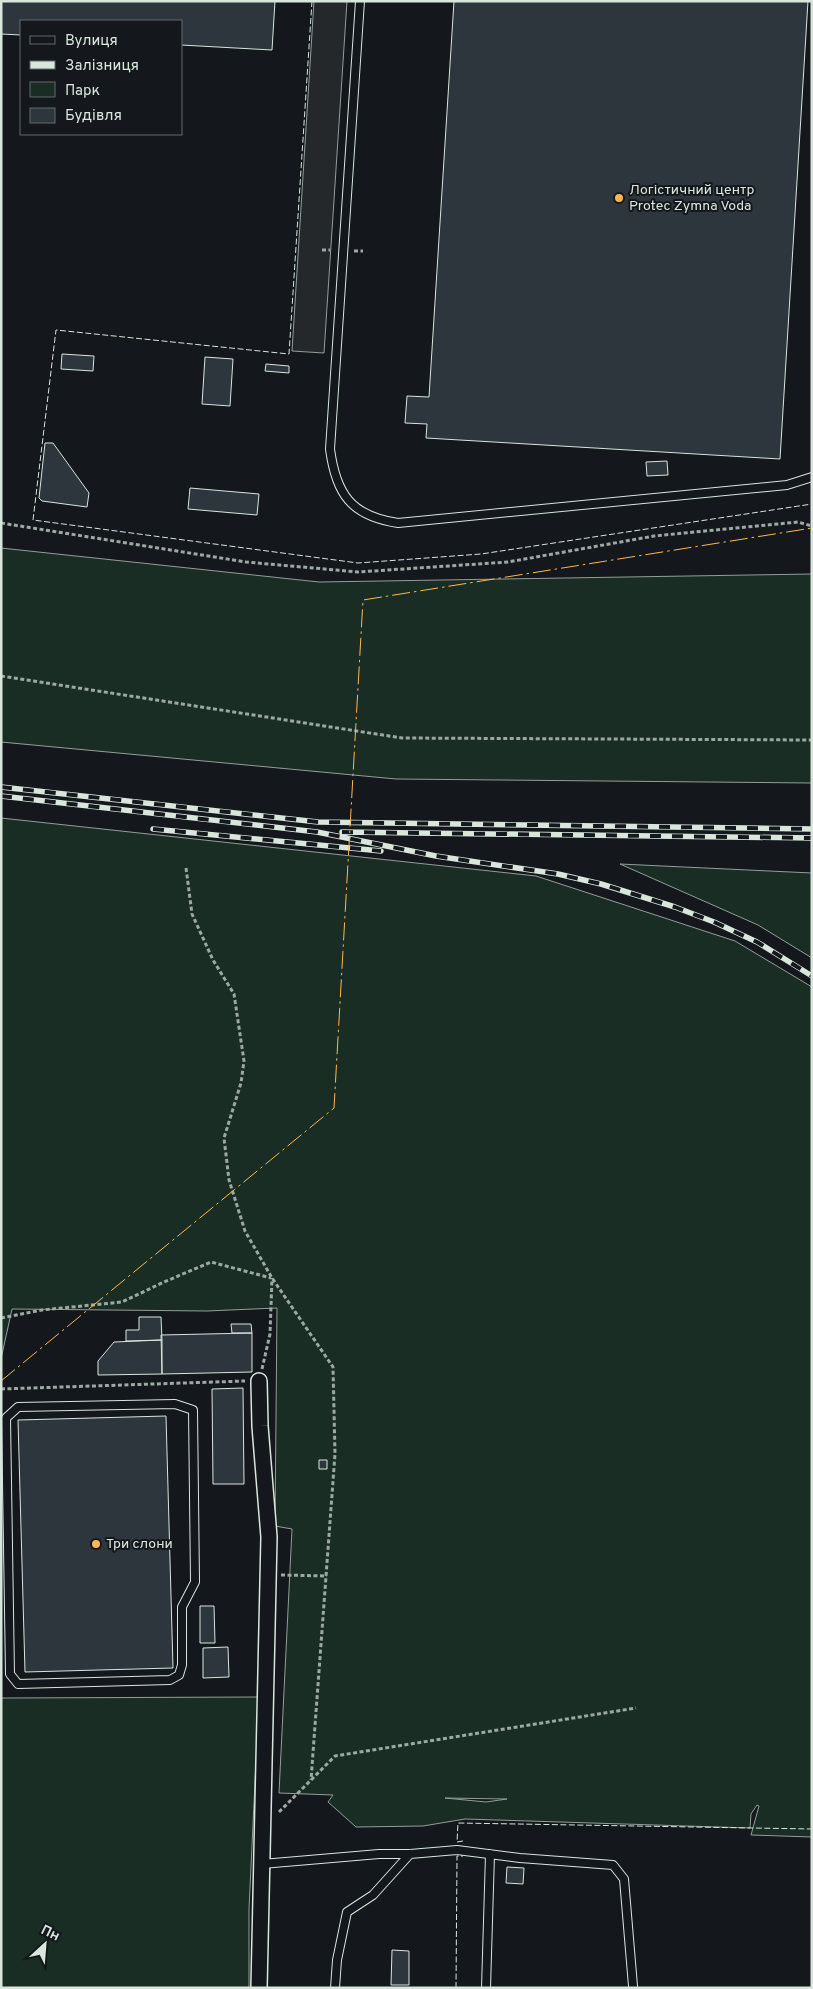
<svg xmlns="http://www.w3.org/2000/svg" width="813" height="1989" font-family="Overpass,sans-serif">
<rect width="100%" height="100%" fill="#14181c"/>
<path fill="#1a2d24" stroke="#939e99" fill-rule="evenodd" d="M1,548L319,582L812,574V783L396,779L1,742Z
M1,818L536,876L735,941L812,987V1837L751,1835L759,1806L757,1805L751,1814L750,1828L465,1819L423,1826L356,1827L328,1802L333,1795L279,1793L292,1529L275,1526L277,1308L207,1311L12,1309L1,1359ZM445,1798L507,1799L486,1802Z
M620,864L812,873V958L758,925Z
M259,1697L249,1909V1988H1V1698Z"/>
<path fill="#24282b" stroke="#939e99" d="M314,1H347L324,353L292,351Z"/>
<path fill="#2c363c" stroke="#d8e6dc" d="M1,1H275L272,50L181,45V21H21V35L1,34Z
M454,1H808L780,459L426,438L427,424L405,423L407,396L429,397Z
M62,354L94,356L93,371L61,369Z
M205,357L233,359L230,406L202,404Z
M266,364L289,366V373L265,371Z
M45,443H53L89,493L87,507L42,501L39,498Z
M667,461L668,475L647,476L646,462Z
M190,488L259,494L257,515L188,509Z
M139,1317H161L162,1340L126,1341V1330H139Z
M231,1324H251L252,1333H232Z
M252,1333V1372L162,1374L161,1335Z
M162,1340V1374L98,1375V1361L114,1342Z
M243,1388L244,1484H213L212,1389Z
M166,1416L173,1668L25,1672L18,1420Z
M319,1460H327V1469H319Z
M200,1606H214L215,1643H200Z
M228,1647L229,1677L203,1678V1648Z
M507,1867L524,1868L523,1884L506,1883Z
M392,1950L409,1951V1985H391Z"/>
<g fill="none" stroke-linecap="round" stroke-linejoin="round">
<g stroke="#d8e6dc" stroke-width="10">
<path id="lane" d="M360,1L330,449C336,494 351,516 398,523L787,485L812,477
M175,1404L193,1410L195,1582L182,1607V1665L179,1675L170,1680L18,1684L10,1674L6,1418L18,1407Z
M262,1864L379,1854H410L457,1850L520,1858L613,1865L624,1879L633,1986
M335,1988L337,1960L347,1912L373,1895L410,1854
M486,1988L490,1854"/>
</g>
<g stroke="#d8e6dc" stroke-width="18">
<path id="street" d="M259,1988L269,1537L260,1426L259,1381"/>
</g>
<path stroke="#9da8a2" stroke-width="3" stroke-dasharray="4 2.5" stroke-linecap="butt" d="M322,250H330
M354,251H363
M1,523L246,562L358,572L508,562L654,536L798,522L812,526
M1,676L402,738L812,740
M186,868L192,914L213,960L234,994L244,1061L241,1083L224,1138L229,1180L245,1231L272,1278L333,1367L335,1454L311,1780
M1,1318L42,1310L122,1302L164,1282L211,1262L271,1278
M262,1369L270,1334L272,1278
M1,1389L245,1381
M281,1575L327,1576
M279,1812L335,1756L636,1708"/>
<use href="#lane" stroke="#14181c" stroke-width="8"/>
<use href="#street" stroke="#14181c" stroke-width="15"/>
<g stroke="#d8e6dc" stroke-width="5.5">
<path id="rail" d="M1,787L318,822L812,829
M1,796L317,832L436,856L558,874L601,884L675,907L714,922L757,942L812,976
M153,829L381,851
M342,832L812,838"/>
</g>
<use href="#rail" stroke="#14181c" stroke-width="4" stroke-dasharray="11" stroke-linecap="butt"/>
<path stroke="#d8e6dc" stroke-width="1" stroke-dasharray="6 2.5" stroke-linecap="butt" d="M312,1L289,354L56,330L33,520L358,563L481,554L812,504
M463,1841L457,1842L458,1823L812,1829
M456,1988L457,1856H463"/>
<path stroke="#ffb74d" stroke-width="1" stroke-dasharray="18 4 2.5 4" stroke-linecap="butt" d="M1,1381L334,1108L363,600L812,528"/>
</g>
<g fill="#ffb74d" stroke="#14181c" stroke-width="2">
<circle cx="619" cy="198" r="5"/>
<circle cx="96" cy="1544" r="5"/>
</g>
<g text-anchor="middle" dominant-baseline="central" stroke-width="4" stroke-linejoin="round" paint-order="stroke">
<g font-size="14" fill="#d8e6dc" stroke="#14181c" text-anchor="start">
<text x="629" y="190">Логістичний центр<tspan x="629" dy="16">Protec Zymna Voda</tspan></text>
<text x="106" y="1544">Три слони</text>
</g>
</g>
<rect width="813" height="1989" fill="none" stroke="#d8e6dc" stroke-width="5"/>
<rect x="20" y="20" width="162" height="115" fill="#14181c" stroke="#626a69"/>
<rect x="30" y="36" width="25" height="8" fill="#14181c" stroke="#626a69"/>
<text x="65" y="45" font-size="15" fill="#d8e6dc">Вулиця</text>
<rect x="30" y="61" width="25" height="8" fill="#d8e6dc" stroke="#626a69"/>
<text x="65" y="70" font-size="15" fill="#d8e6dc">Залізниця</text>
<rect x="30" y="82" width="25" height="15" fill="#1a2d24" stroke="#626a69"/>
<text x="65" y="95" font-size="15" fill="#d8e6dc">Парк</text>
<rect x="30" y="108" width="25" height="15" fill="#2c363c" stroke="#626a69"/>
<text x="65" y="120" font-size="15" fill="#d8e6dc">Будівля</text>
<g transform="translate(45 1944) rotate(26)" stroke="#14181c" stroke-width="4" paint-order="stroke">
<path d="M0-4L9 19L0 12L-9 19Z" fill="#d8e6dc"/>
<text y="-8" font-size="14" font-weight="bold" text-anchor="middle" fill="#d8e6dc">Пн</text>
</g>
</svg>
